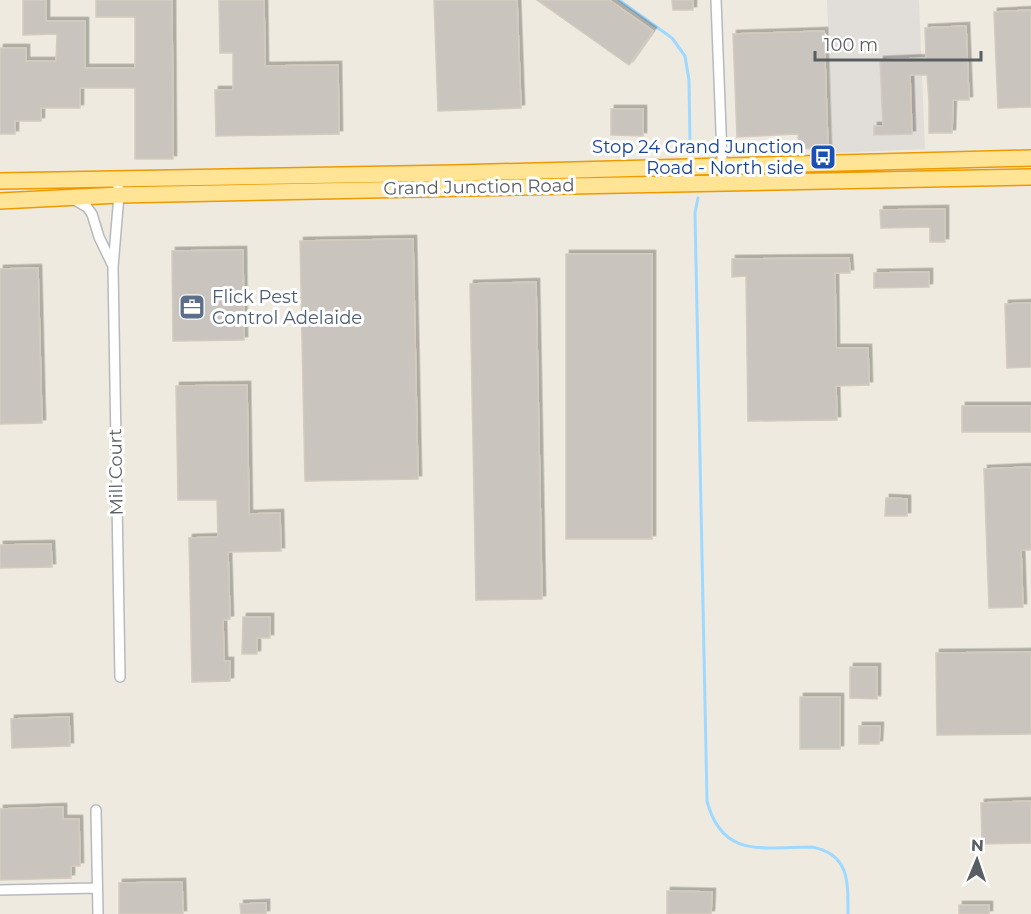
<svg xmlns="http://www.w3.org/2000/svg" width="1031" height="914" font-family="Montserrat,sans-serif">
<defs>
<filter id="shadow"><feDropShadow dx="3.5" dy="-3.5" stdDeviation="0" flood-color="#0004"/></filter>
</defs>
<rect width="100%" height="100%" fill="#eeeae0"/>
<path fill="#e1ddd8" d="M827,0H919L925,149L833,153Z"/>
<g fill="none" stroke-linecap="round" stroke-linejoin="round">
<path stroke="#9fd9ff" stroke-width="3" d="M619,0L672,38L685,56L689,80L690,142L693,154
M691,142L702,153
M698,198L695,213L707,801C722,859 763,847 812,847C850,854 848,883 848,914"/>
</g>
<path fill="#c9c4bd" stroke="#d3cbbe" stroke-width="1.5" filter="url(#shadow)" d="M23,0H46V21H85V68H135V17H96V0H172L173,159H135V88H80V108H41V121H15V134H0V48H26V61H56L57,34L23,35Z
M219,0H264L265,66L338,65L339,134L216,136L215,90H233V53H220Z
M434,0H517L521,108L438,111Z
M537,0H609L653,31L629,65Z
M672,0H693V10H673Z
M1031,10V107L998,108L994,12Z
M966,26L969,100H953L952,133H929V101L927,75H910L912,134L874,135V126H883L880,60L926,58L925,28Z
M824,31L828,148L799,149L798,134L737,137L733,34Z
M611,109H643V136L611,135Z
M945,209V242H930V227L881,228L880,210Z
M413,239L418,479L305,481L300,241Z
M243,250L244,340L173,341L172,251Z
M566,254H652V539H566Z
M849,258L850,273H835L836,348H868L869,385L836,386L837,420L748,421L746,276L732,277V259Z
M38,268L42,423L0,424V269Z
M929,272V287L874,288V273Z
M536,282L542,599L476,600L470,284Z
M1031,303V367L1007,368L1005,304Z
M247,385L249,514L280,513L281,551L228,552L230,619L223,620L224,661H230V681L192,682L189,538L218,537L217,500H178L176,386Z
M962,406H1031V432H962Z
M1031,467V550H1021L1023,607L989,608L984,469Z
M886,498L907,499V516H885Z
M51,544L52,567L0,568V545Z
M243,617H270V638H257V654H242Z
M1031,652V734L937,735L936,653Z
M850,667H877V699L850,698Z
M800,697H840V749H800Z
M69,717L70,746L12,748L11,719Z
M859,726H880L879,744H859Z
M1031,801V843L982,844L981,803Z
M63,807V819H79L80,866H71V878L0,880V809Z
M182,882L183,914H119V883Z
M667,891L712,892L711,914H667Z
M266,903V914H241L240,904Z
M959,905H989V914H959Z"/>
<g fill="none" stroke-linecap="round" stroke-linejoin="round">
<g stroke="#b6b9be" stroke-width="12">
<path id="minor" d="M716,0L723,183
M117,178L119,195L113,267L120,677
M73,199L87,207L92,214L99,237L112,264
M96,810L98,914
M0,890L97,888"/>
</g>
<g stroke="#e90" stroke-width="18">
<path id="trunk" d="M0,181L456,173L1031,158
M0,201L119,195L1031,177"/>
</g>
<use href="#minor" stroke="#fff" stroke-width="9"/>
<use href="#trunk" stroke="#ffe495" stroke-width="15"/>
</g>
<defs>
<g id="bus-square" transform="scale(1.35)"><rect x="-9" y="-9" width="18" height="18" rx="4" fill="#1a4fb4" stroke="#fff"/><path d="M-5-6H5V4H4V6H2V4H-2V6H-4V4H-5ZM-3.5-4V0h7V-4ZM-3.5 1.2v1.5H-2V1.2ZM2 1.2v1.5H3.5V1.2Z" fill="#fff"/></g>
<g id="office-square" transform="scale(1.35)"><rect x="-9" y="-9" width="18" height="18" rx="4" fill="#5c6f8a" stroke="#fff"/><path d="M-6-3h4V-5.5h4V-3h4V5H-6ZM-1-4.5V-3h2v-1.5ZM-6 0V1H6V0Z" fill="#fff"/></g>
</defs>
<g fill-rule="evenodd">
<use href="#bus-square" x="823" y="157"/>
<use href="#office-square" x="192" y="307"/>
</g>
<g text-anchor="middle" dominant-baseline="central" stroke-width="6" stroke-linejoin="round" paint-order="stroke">
<g font-size="18" fill="#164399" stroke="#fff" text-anchor="end">
<text x="804" y="147">Stop 24 Grand Junction<tspan x="804" dy="21">Road - North side</tspan></text>
</g>
<g font-size="18" fill="#595e63" stroke="#fff">
<text transform="translate(479 187) rotate(-1)">Grand Junction Road</text>
<text transform="translate(116 472) rotate(-91)">Mill Court</text>
</g>
<g font-size="18" fill="#4e5e75" stroke="#fff" text-anchor="start">
<text x="212" y="297">Flick Pest<tspan x="212" dy="21">Control Adelaide</tspan></text>
</g>
</g>
<g transform="translate(977 860) rotate(2)" stroke="#ffffff" stroke-width="4.5" paint-order="stroke">
<path d="M0-4.5L10 22L0 15L-10 22Z" fill="#595e63"/>
<text y="-9" font-size="16" font-weight="bold" text-anchor="middle" fill="#595e63">N</text>
</g>
<path d="M815 51v9h166v-9" fill="none" stroke="#595e63" stroke-width="3"/>
<text x="824" y="51" font-size="18" fill="#595e63" stroke="#ffffff" stroke-width="4.5" paint-order="stroke">100 m</text>
</svg>
